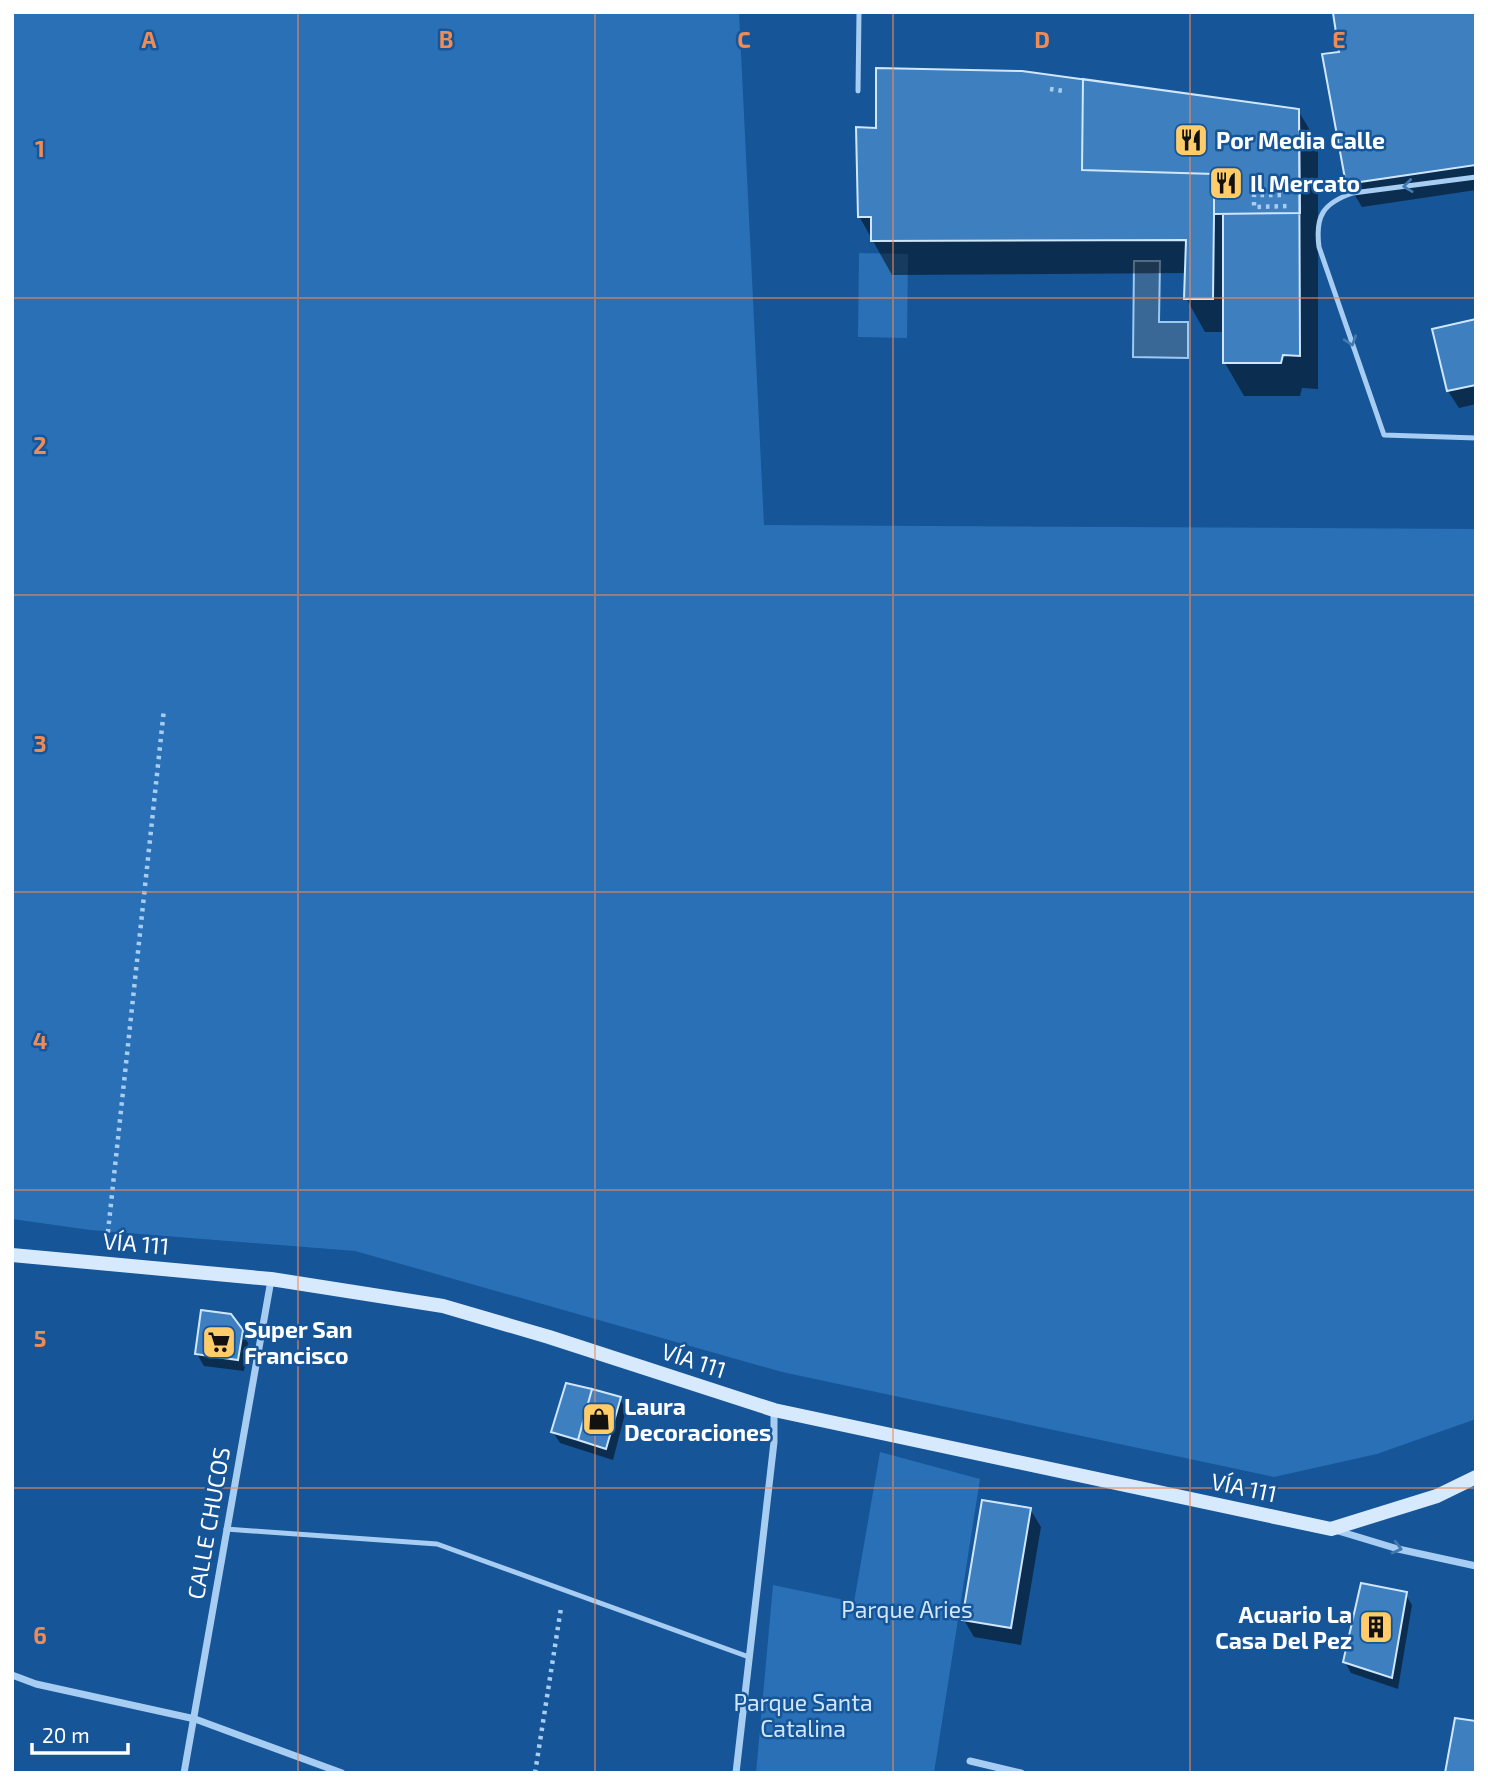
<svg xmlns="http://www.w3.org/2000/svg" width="1488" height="1785" font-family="'Exo 2',sans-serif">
<rect width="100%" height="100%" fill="#165597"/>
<path fill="#2970b6" d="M12,12H739L764,525L1476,529V1419L1377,1454L1274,1477L782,1372L355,1251L90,1230L12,1219Z
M859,253L908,254L907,338L858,337Z
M880,1452L980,1479L934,1773H756L773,1585L854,1602Z"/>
<path fill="#396796" stroke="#9bc9f4" stroke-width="2" d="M1134,261H1160L1159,322H1188V358L1133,357Z"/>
<path fill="#0007" d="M1344,12H1476V190L1362,207L1348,184L1341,54L1335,14Z
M1298,110L1318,144V389L1302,388L1300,396H1244L1225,363V332H1205L1186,298L1187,273L892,275L859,216Z
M1476,321V404L1459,408L1448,391Z
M241,1331L248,1343L244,1371L204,1366L197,1354Z
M620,1399L626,1410L613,1460L560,1443L553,1432Z
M1030,1509L1041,1527L1021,1645L974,1637L964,1620Z
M1405,1594L1412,1605L1398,1689L1351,1673L1345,1662Z"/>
<path fill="#3e7fbf" stroke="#d0e6fc" stroke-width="2" d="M1476,12V165L1346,184L1322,54L1339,52L1333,13Z
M876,68L1022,71L1299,109L1300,356L1283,355L1281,363H1223V214H1214L1213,299H1184L1186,240L871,241V217H858L856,127L876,128Z
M1083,79L1299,109L1300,213L1214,214V174L1082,170Z
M1476,319V385L1447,391L1432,329Z
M201,1310L231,1314L243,1330L238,1360L195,1354Z
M566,1383L592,1389L578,1440L551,1432Z
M592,1389L621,1397L606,1449L578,1440Z
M982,1500L1031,1508L1011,1628L962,1620Z
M1361,1583L1407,1592L1392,1678L1343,1662Z
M1455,1718L1476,1721V1773H1445Z"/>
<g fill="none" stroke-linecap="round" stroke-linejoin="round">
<path stroke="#a8cdf2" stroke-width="4.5" stroke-dasharray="3.5 5" stroke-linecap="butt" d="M1050,89L1063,91
M1281,195H1254V207L1288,206
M107,1241L164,709
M535,1773L561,1608"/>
<path stroke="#a8cdf2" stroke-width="5" d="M858,91L859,12
M1476,177L1353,193C1323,203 1315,216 1319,247L1384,435L1476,438
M226,1529L437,1544L749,1657"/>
<path stroke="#a8cdf2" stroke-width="7" d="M1335,1530L1398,1549L1476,1566
M12,1675L36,1684L195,1719L342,1773
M970,1761L1021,1773
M184,1773L271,1280
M736,1773L774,1442V1410"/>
<path stroke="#d7e9fc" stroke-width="14" d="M12,1255L271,1279L443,1306L549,1337L774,1410L1331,1529L1437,1496L1476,1477"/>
</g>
<defs><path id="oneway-chevron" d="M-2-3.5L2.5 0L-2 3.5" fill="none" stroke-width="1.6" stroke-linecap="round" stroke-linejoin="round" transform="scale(1.75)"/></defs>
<g stroke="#4279b2">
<use href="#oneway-chevron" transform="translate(1408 186) rotate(173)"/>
<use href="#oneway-chevron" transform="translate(1351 341) rotate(71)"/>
<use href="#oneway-chevron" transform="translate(1397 1548) rotate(15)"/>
</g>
<path fill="none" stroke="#ef8b55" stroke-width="2" stroke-opacity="0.55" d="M298,12V1773M595,12V1773M893,12V1773M1190,12V1773M12,298H1476M12,595H1476M12,892H1476M12,1190H1476M12,1488H1476"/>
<defs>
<g id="restaurant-square" transform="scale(1.75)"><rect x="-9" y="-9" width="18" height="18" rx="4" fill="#ffcc69" stroke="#165597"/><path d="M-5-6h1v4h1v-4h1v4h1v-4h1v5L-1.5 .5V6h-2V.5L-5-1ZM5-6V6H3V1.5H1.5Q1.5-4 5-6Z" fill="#111"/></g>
<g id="supermarket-square" transform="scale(1.75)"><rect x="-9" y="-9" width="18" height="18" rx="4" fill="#ffcc69" stroke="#165597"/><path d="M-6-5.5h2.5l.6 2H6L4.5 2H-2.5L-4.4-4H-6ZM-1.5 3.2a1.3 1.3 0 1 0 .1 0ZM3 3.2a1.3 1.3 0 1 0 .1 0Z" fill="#111"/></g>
<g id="shop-square" transform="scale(1.75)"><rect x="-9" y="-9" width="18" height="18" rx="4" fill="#ffcc69" stroke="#165597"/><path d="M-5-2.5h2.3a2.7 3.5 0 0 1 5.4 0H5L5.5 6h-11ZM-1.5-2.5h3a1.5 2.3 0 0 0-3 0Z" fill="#111"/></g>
<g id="building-square" transform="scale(1.75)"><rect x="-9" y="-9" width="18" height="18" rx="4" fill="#ffcc69" stroke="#165597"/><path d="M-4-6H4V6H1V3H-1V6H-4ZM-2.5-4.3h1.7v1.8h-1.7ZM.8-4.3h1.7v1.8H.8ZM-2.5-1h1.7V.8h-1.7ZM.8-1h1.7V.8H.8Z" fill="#111"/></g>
</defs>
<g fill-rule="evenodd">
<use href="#restaurant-square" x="1191" y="140"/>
<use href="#restaurant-square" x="1226" y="183"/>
<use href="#supermarket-square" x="219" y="1342"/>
<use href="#shop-square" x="599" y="1419"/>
<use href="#building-square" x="1376" y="1627"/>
</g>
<g text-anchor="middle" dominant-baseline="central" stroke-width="5" stroke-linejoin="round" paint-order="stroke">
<g font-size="23" font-weight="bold" fill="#fff" stroke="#165597" text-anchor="start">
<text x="1216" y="140">Por Media Calle</text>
<text x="1250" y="183">Il Mercato</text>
<text x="244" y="1329">Super San<tspan x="244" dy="26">Francisco</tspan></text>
<text x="624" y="1406">Laura<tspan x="624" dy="26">Decoraciones</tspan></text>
<text x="1352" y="1614" text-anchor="end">Acuario La<tspan x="1352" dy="26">Casa Del Pez</tspan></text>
</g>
<g font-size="23" fill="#fff" stroke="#165597">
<text transform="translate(136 1243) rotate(5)">VÍA 111</text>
<text transform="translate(694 1360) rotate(18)">VÍA 111</text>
<text transform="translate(1244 1487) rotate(12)">VÍA 111</text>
<text transform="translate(208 1523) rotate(-80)">CALLE CHUCOS</text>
</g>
<g font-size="23" fill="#d0e6fc" stroke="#165597">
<text x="907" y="1609">Parque Aries</text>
<text x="803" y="1702">Parque Santa<tspan x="803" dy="26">Catalina</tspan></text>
</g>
</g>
<g font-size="23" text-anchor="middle" font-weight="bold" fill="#ef8b55" stroke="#165597" stroke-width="5" stroke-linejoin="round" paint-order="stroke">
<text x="149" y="48">A</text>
<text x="446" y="48">B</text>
<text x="744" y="48">C</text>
<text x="1042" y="48">D</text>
<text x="1339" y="48">E</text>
<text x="40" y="157">1</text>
<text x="40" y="454">2</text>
<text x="40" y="752">3</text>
<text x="40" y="1049">4</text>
<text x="40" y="1347">5</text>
<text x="40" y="1644">6</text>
</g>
<rect width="1488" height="1785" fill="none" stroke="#ffffff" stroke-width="28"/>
<path d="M32 1743v10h96v-10" fill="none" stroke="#ffffff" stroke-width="3.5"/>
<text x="42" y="1743" font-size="21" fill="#ffffff" stroke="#165597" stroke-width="5" paint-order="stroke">20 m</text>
</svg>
